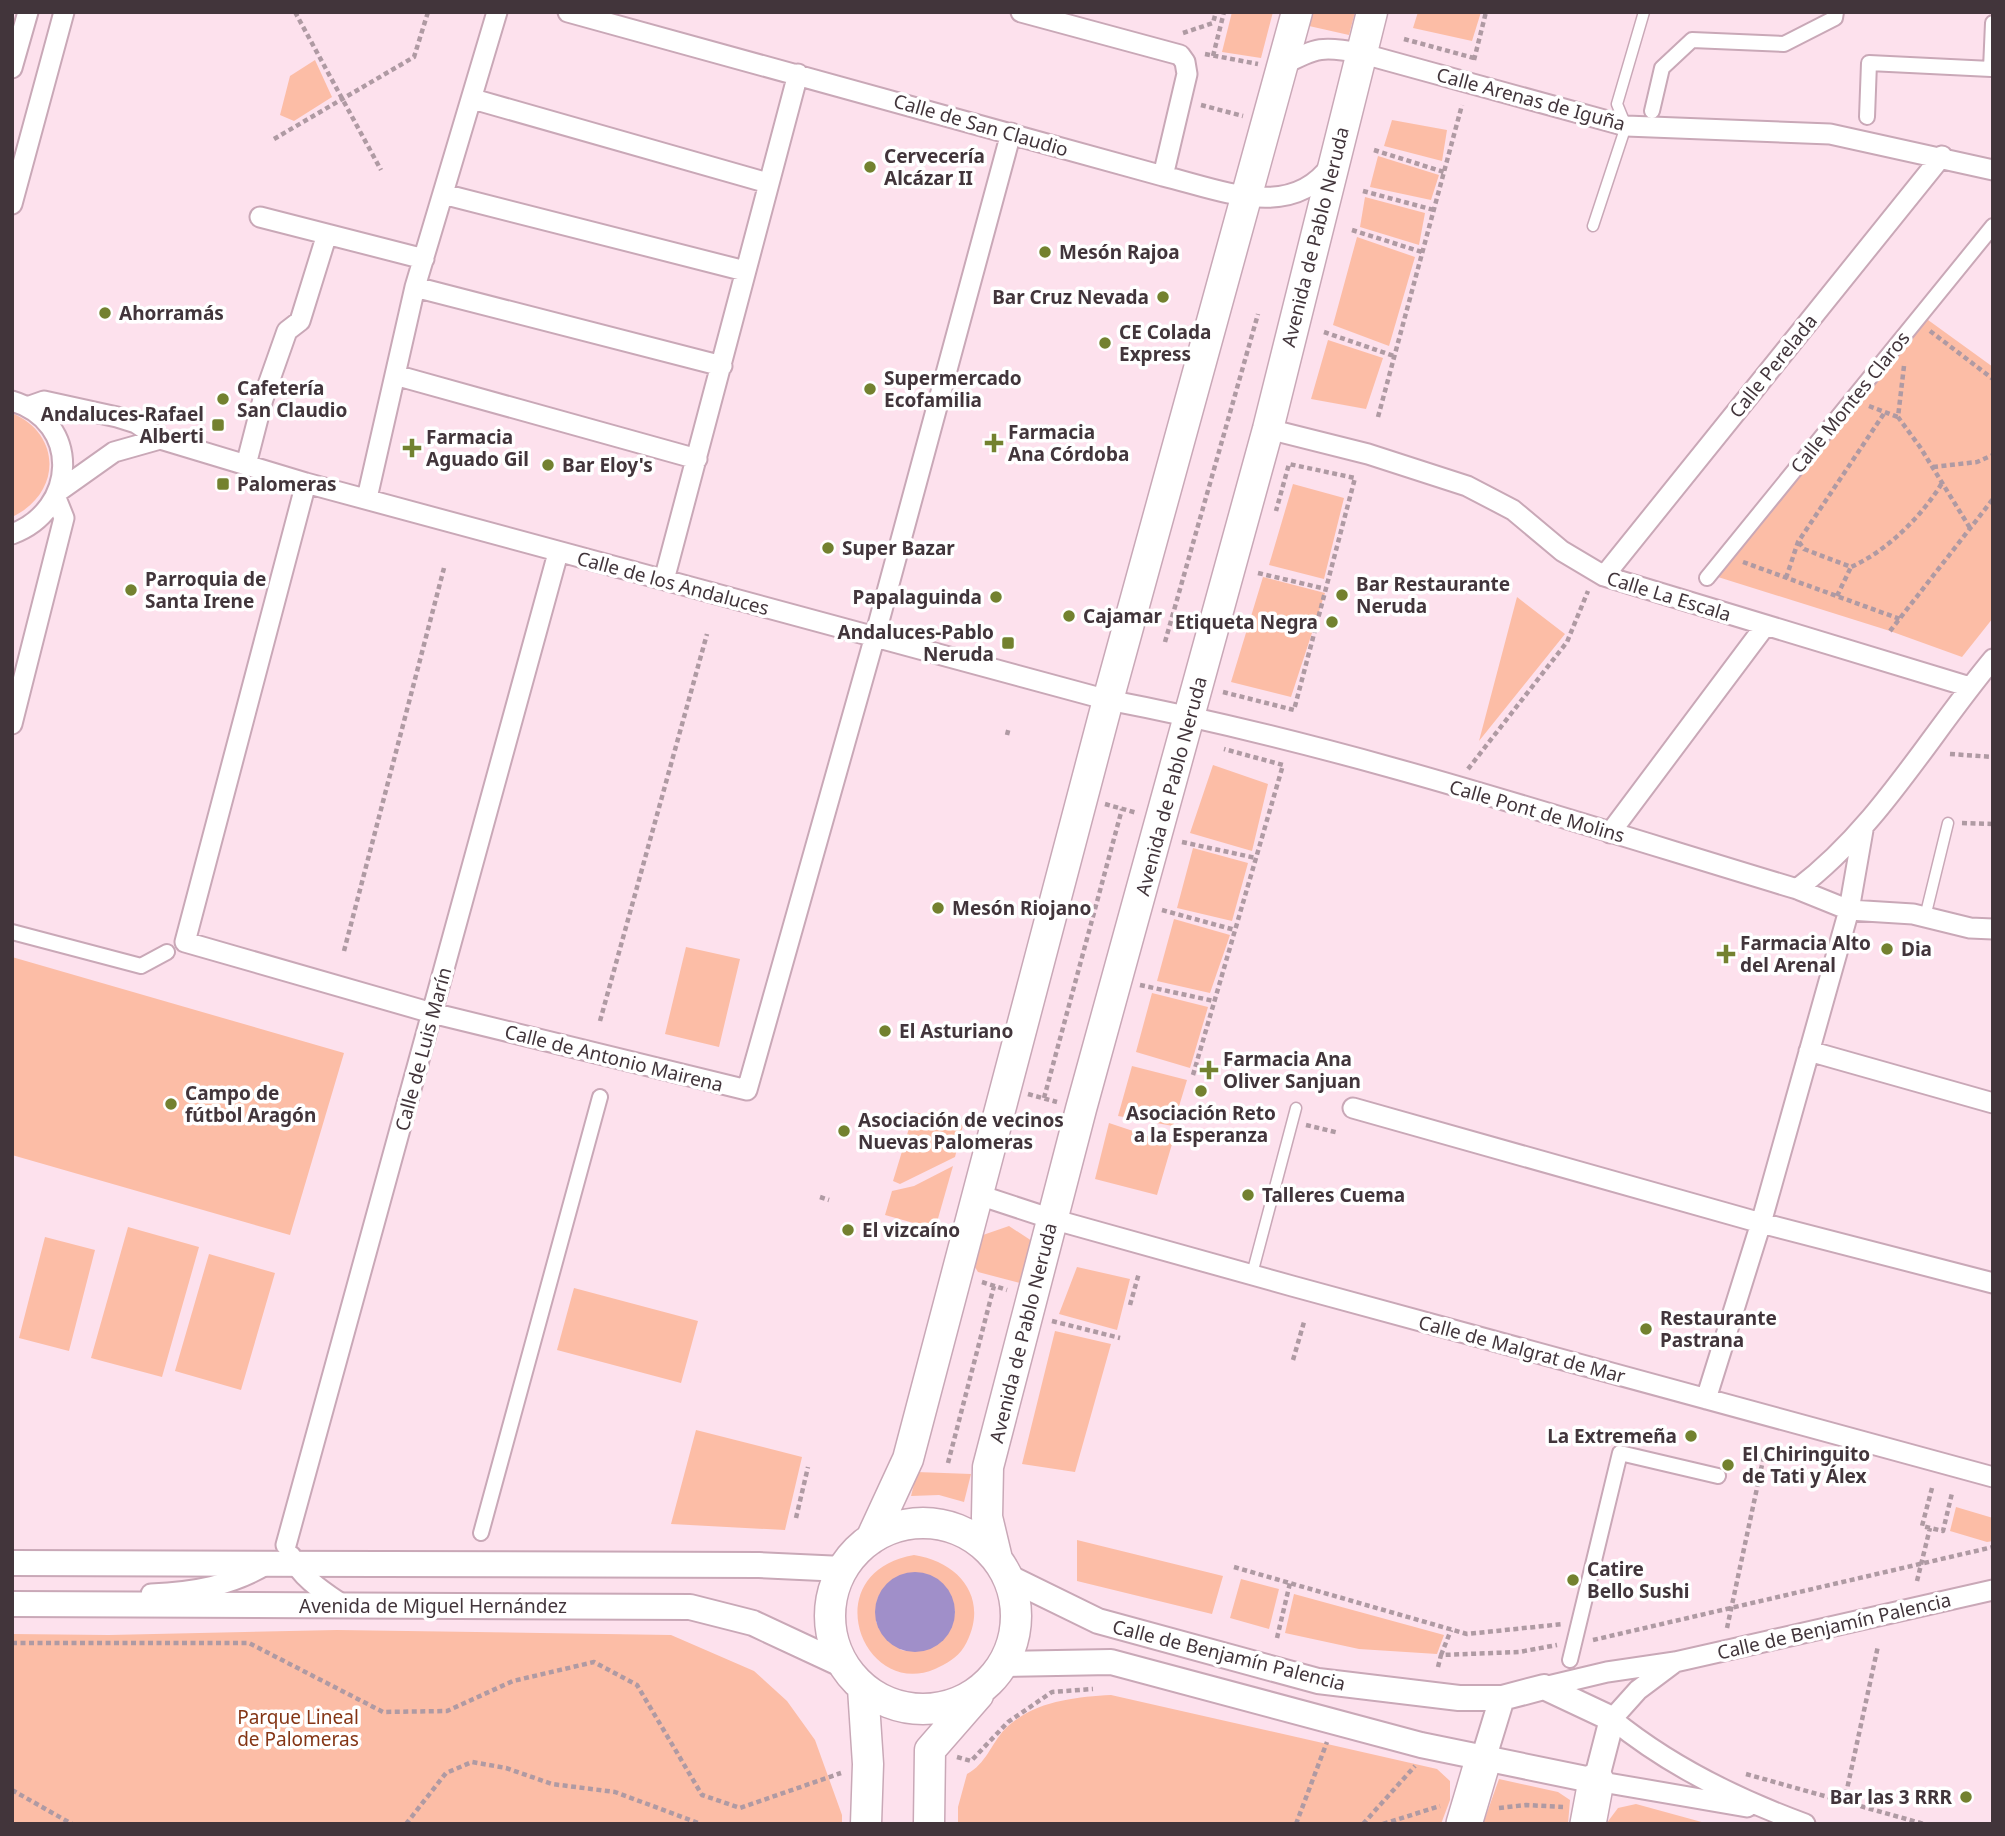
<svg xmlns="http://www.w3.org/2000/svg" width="2005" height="1836" font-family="'Noto Sans',sans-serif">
<rect width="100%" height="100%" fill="#fde1ed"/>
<path fill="#fcbda6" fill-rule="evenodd" d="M1232,12H1273L1261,58L1222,52Z
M1312,12H1355L1349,35L1309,26Z
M1418,12H1481L1472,41L1413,28Z
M315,60L332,97L294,121L280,115L290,76Z
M1392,120L1447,130L1442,161L1384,146Z
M1378,156L1439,175L1431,200L1370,187Z
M1365,197L1425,213L1419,245L1360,227Z
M1357,237L1415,257L1389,346L1333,325Z
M1917,312L1993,367V618L1962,657L1890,631L1702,572Z
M1328,340L1383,358L1366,409L1311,399Z
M12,413C63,435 61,494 12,517Z
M1293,484L1344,498L1324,579L1269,565Z
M1263,577L1325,593L1291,697L1231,682Z
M1517,597L1565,634L1479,741Z
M1213,765L1268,784L1252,851L1190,833Z
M1193,848L1248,863L1232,921L1177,908Z
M1174,919L1230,935L1210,993L1157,981Z
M686,947L740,959L719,1047L665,1034Z
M12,957L344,1053L290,1235L12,1155Z
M1152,993L1208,1007L1190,1068L1136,1052Z
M1132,1066L1187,1080L1173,1126L1118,1116Z
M914,1112L963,1125L955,1157L900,1184L893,1181Z
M1109,1123L1172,1144L1157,1195L1095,1179Z
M953,1166L935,1229L885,1215L892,1191L914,1186Z
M1009,1226L1035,1243L1024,1284L978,1272L973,1264L983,1235Z
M128,1227L199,1247L162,1377L91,1358Z
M45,1237L95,1250L69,1351L19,1338Z
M209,1254L275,1273L241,1390L175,1371Z
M1077,1267L1130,1279L1117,1330L1059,1314Z
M574,1288L698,1321L681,1383L557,1350Z
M1055,1331L1111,1344L1075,1472L1022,1464Z
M696,1430L802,1457L785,1530L671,1524Z
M917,1472L971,1474L964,1502L939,1495L911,1496Z
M1956,1507L1993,1518V1541L1987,1542L1950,1531Z
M1077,1540L1223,1576L1212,1614L1077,1581Z
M914,1555C961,1562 991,1601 964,1647C957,1658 946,1664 935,1669C863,1700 814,1573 914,1555ZM878,1596L955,1610C952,1639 930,1655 901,1650L876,1622Z
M1241,1579L1279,1589L1269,1629L1230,1618Z
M1294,1594L1444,1635L1437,1654L1359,1649L1285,1633Z
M337,1630L671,1635L754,1671L787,1701L815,1740L842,1815V1824H12V1634L109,1635Z
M1111,1695L1437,1769L1450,1781V1800L1441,1824H958V1807L967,1774C986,1764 991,1744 1005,1729C1033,1701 1075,1697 1111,1695Z
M1499,1779L1558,1792L1570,1800L1568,1824H1483Z
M1636,1804L1709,1824H1606L1618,1808Z"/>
<path fill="#a08fc9" d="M875 1612a40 40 0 1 1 80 0a40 40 0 1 1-80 0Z"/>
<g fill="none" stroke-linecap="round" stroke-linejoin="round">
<g stroke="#c9a8b7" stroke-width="13">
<path id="service" d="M1593,226L1626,126L1617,104L1644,12
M1925,917L1948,823
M1252,1274L1296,1108"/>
</g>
<g stroke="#c9a8b7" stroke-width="18">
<path id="pedestrian" d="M1652,111L1662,68L1692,40L1784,44L1835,18L1836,12
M1867,117L1869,63L1991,69L1993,23
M1707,578L1993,226
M12,932L141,966L167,952
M481,1533L600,1097
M1570,1660L1620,1453L1718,1476"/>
</g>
<g stroke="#c9a8b7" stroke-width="23">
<path id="minor" d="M568,12L1163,176C1218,189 1291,222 1331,165
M1021,12L1180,55L1185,62L1187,74L1163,176
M1283,65C1316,47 1324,46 1360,53L1626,126L1830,134L1993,170
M12,68L28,12
M473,99L768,183
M443,194L745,271
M12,204L64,12
M260,217L424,259
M415,287L722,366
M395,375L697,459
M12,401C82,422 77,510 12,534
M27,407L44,401L117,417L136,423L160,439L306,483L1108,700C1340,744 1571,821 1797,889L1849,910L1913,914L1970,928L1993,929
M1268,429L1368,454L1467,486L1513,510L1562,551L1604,576L1970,687
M246,465L263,399L287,331L300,321L327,234
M306,483L185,942L432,1013L747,1090L875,636L1011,133
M59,491L114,452L160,439
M367,498L415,287L497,12
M1604,576L1942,156
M664,580L798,74
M12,724L64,518L56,498
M1610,833L1765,626
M1797,889C1878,828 1928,737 1993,659
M1809,1051L1993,1103
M1353,1108L1761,1223L1993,1283
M979,1195L1052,1219L1292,1286L1993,1477
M1706,1399L1761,1223L1849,910L1863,830
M286,1545L558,553
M291,1556C300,1577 324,1592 343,1605
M151,1594C193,1592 232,1586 269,1563
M1674,1663L1638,1690L1612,1719C1668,1765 1737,1799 1805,1824
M1544,1687L1607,1672L1675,1662L1993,1590
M1596,1781L1747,1807"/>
</g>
<g stroke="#c9a8b7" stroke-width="28">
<path id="tertiary" d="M12,1563L759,1565L843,1569
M12,1604L690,1607L753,1623L843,1665
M1003,1664L1111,1662L1421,1745L1596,1781L1612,1719L1544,1687L1502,1698H1459L1318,1681L1098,1621L1008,1577
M1483,1760L1502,1698"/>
</g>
<g stroke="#c9a8b7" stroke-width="33">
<path id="primary" d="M830 1616a93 93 0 1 1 186 0a93 93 0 1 1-186 0Z
M871,1539L908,1459L1108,700L1297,12
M997,1559L987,1517L988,1467L1081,1109L1268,429L1372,12
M863,1688L868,1764L866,1824
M929,1824L930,1750L978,1695"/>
</g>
<g stroke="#c9a8b7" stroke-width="38">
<path id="motorway" d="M1464,1824L1483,1760
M1588,1824L1596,1781"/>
</g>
<path stroke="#af9aa3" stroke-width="4.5" stroke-dasharray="5 3.5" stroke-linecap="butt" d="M295,12L381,170
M1183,33L1213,23L1216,12
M1404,39L1474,58
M1205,54L1258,64
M1213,56L1224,12
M1474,60L1486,12
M1201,105L1243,116
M274,139L414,57L428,12
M1374,150L1444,172
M1363,191L1434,210
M1352,230L1422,252
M1930,331L1993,379
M1324,332L1394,356
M1904,366L1898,417L1920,447L1970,528
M1869,406L1898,417
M1378,417L1462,105
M1933,467L1977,462L1993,455
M1799,542L1804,549L1851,567C1887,551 1922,516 1942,483
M1743,562L1900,619
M1258,573L1326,589
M1786,578L1798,542L1885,412
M1837,596L1851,567
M1890,631L1993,499
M1165,642L1258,314
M1223,692L1294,710L1355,478L1289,464L1276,511
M1007,735L1009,727
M1950,754L1993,757
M1468,769L1567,642L1588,591
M1105,804L1137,813
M1962,823L1993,824
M1182,842L1256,858
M1162,910L1235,930
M344,951L444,568
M1140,985L1214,1001
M600,1021L707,634
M1193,1075L1283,765L1224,749
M1028,1094L1057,1102
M1044,1098L1122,809
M1306,1125L1339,1133
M820,1197L829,1200
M869,1231L872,1220
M982,1282L1007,1290
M1130,1305L1139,1273
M1052,1321L1120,1338
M1293,1360L1304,1322
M948,1463L994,1286
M1932,1488L1922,1526L1943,1531L1952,1493
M796,1518L808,1467
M1234,1567L1467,1634L1563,1624
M1917,1581L1930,1528
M1727,1628L1766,1446
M1277,1638L1290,1583
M1593,1640L1993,1547
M12,1643H249L383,1712L447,1711L513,1681L594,1662L637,1685L702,1795L740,1808L841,1773
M1441,1655L1451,1630
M1438,1667L1441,1655L1519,1652L1557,1645
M957,1757L971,1761L1008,1722L1052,1692L1093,1689
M1746,1774L1924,1824
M12,1790L72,1824
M1844,1803L1878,1646
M1499,1808L1526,1805L1563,1807
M406,1824L446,1773L472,1762L506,1768L552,1784L615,1792L701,1824
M1296,1824L1327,1742
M1363,1824L1415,1766
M1383,1824L1440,1806"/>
<use href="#service" stroke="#fff" stroke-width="10"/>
<use href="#pedestrian" stroke="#fff" stroke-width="14"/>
<use href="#minor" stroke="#fff" stroke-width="19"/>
<use href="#tertiary" stroke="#fff" stroke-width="24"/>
<use href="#primary" stroke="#fff" stroke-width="30"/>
<use href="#motorway" stroke="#fff" stroke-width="35"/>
</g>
<g fill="#73812f" stroke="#fff" stroke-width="2.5">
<circle cx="870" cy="167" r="7"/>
<circle cx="1045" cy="252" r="7"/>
<circle cx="1163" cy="297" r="7"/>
<circle cx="105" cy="313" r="7"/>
<circle cx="1105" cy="343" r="7"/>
<circle cx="870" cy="389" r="7"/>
<circle cx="223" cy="399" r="7"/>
<rect x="211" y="418" width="14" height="14" rx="3.5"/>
<path d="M990.5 432.5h7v7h7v7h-7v7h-7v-7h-7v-7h7z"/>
<path d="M408.5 437.5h7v7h7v7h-7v7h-7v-7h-7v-7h7z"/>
<circle cx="548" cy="465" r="7"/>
<rect x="216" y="477" width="14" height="14" rx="3.5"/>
<circle cx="828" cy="548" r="7"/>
<circle cx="131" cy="590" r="7"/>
<circle cx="1342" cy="595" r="7"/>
<circle cx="996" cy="597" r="7"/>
<circle cx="1069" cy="616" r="7"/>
<circle cx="1332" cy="622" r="7"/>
<rect x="1001" y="636" width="14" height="14" rx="3.5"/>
<circle cx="938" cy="908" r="7"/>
<circle cx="1887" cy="949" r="7"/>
<path d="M1722.5 943.5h7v7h7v7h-7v7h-7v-7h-7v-7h7z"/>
<circle cx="885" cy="1031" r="7"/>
<path d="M1205.5 1059.5h7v7h7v7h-7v7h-7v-7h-7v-7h7z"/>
<circle cx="1201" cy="1091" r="7"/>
<circle cx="171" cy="1104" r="7"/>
<circle cx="844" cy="1131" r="7"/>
<circle cx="1248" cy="1195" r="7"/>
<circle cx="848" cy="1230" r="7"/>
<circle cx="1646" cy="1329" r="7"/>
<circle cx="1691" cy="1436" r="7"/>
<circle cx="1728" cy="1465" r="7"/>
<circle cx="1573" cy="1580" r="7"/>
<circle cx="1966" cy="1797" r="7"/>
</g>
<g text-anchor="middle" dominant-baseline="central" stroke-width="7" stroke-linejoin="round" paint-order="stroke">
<g font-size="19" fill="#42353b" stroke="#fff">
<text transform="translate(1531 99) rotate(15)">Calle Arenas de Iguña</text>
<text transform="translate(981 125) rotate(16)">Calle de San Claudio</text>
<text transform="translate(1315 237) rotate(-76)">Avenida de Pablo Neruda</text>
<text transform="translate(1773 366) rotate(-51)">Calle Perelada</text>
<text transform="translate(1850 402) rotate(-51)">Calle Montes Claros</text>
<text transform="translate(673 583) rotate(15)">Calle de los Andaluces</text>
<text transform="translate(1669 596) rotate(17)">Calle La Escala</text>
<text transform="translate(1171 786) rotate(-75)">Avenida de Pablo Neruda</text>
<text transform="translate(1537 811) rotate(16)">Calle Pont de Molins</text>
<text transform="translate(423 1049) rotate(-75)">Calle de Luis Marín</text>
<text transform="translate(614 1058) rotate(14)">Calle de Antonio Mairena</text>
<text transform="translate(1023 1333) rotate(-76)">Avenida de Pablo Neruda</text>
<text transform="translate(1522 1349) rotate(15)">Calle de Malgrat de Mar</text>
<text x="433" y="1606">Avenida de Miguel Hernández</text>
<text transform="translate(1834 1626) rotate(-13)">Calle de Benjamín Palencia</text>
<text transform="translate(1229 1655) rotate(14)">Calle de Benjamín Palencia</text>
</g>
<g font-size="19" font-weight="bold" fill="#42353b" stroke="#fff" text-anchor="start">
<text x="884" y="156">Cervecería<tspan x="884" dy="22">Alcázar II</tspan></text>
<text x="1059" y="252">Mesón Rajoa</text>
<text x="1149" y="297" text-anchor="end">Bar Cruz Nevada</text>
<text x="119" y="313">Ahorramás</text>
<text x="1119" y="332">CE Colada<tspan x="1119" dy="22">Express</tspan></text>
<text x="884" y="378">Supermercado<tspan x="884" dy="22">Ecofamilia</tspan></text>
<text x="237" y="388">Cafetería<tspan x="237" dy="22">San Claudio</tspan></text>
<text x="204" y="414" text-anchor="end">Andaluces-Rafael<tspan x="204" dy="22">Alberti</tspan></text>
<text x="1008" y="432">Farmacia<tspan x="1008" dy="22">Ana Córdoba</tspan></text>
<text x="426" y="437">Farmacia<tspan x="426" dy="22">Aguado Gil</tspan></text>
<text x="562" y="465">Bar Eloy's</text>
<text x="237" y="484">Palomeras</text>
<text x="842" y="548">Super Bazar</text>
<text x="145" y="579">Parroquia de<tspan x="145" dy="22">Santa Irene</tspan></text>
<text x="1356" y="584">Bar Restaurante<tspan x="1356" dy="22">Neruda</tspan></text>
<text x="982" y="597" text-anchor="end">Papalaguinda</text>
<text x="1083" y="616">Cajamar</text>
<text x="1318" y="622" text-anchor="end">Etiqueta Negra</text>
<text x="994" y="632" text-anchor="end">Andaluces-Pablo<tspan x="994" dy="22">Neruda</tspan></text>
<text x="952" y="908">Mesón Riojano</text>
<text x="1740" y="943">Farmacia Alto<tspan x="1740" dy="22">del Arenal</tspan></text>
<text x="1901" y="949">Dia</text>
<text x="899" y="1031">El Asturiano</text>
<text x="1223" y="1059">Farmacia Ana<tspan x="1223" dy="22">Oliver Sanjuan</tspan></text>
<text x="185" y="1093">Campo de<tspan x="185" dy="22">fútbol Aragón</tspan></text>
<text x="1201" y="1113" text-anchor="middle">Asociación Reto<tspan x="1201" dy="22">a la Esperanza</tspan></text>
<text x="858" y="1120">Asociación de vecinos<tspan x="858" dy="22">Nuevas Palomeras</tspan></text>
<text x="1262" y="1195">Talleres Cuema</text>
<text x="862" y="1230">El vizcaíno</text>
<text x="1660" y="1318">Restaurante<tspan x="1660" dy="22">Pastrana</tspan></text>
<text x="1677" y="1436" text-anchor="end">La Extremeña</text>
<text x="1742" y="1454">El Chiringuito<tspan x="1742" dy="22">de Tati y Álex</tspan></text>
<text x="1587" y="1569">Catire<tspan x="1587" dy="22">Bello Sushi</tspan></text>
<text x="1952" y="1797" text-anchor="end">Bar las 3 RRR</text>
</g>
<g font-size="19" fill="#843515" stroke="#fff">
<text x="298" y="1717">Parque Lineal<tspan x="298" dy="22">de Palomeras</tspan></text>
</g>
</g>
<rect width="2005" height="1836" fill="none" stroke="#42353b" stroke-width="28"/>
</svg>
